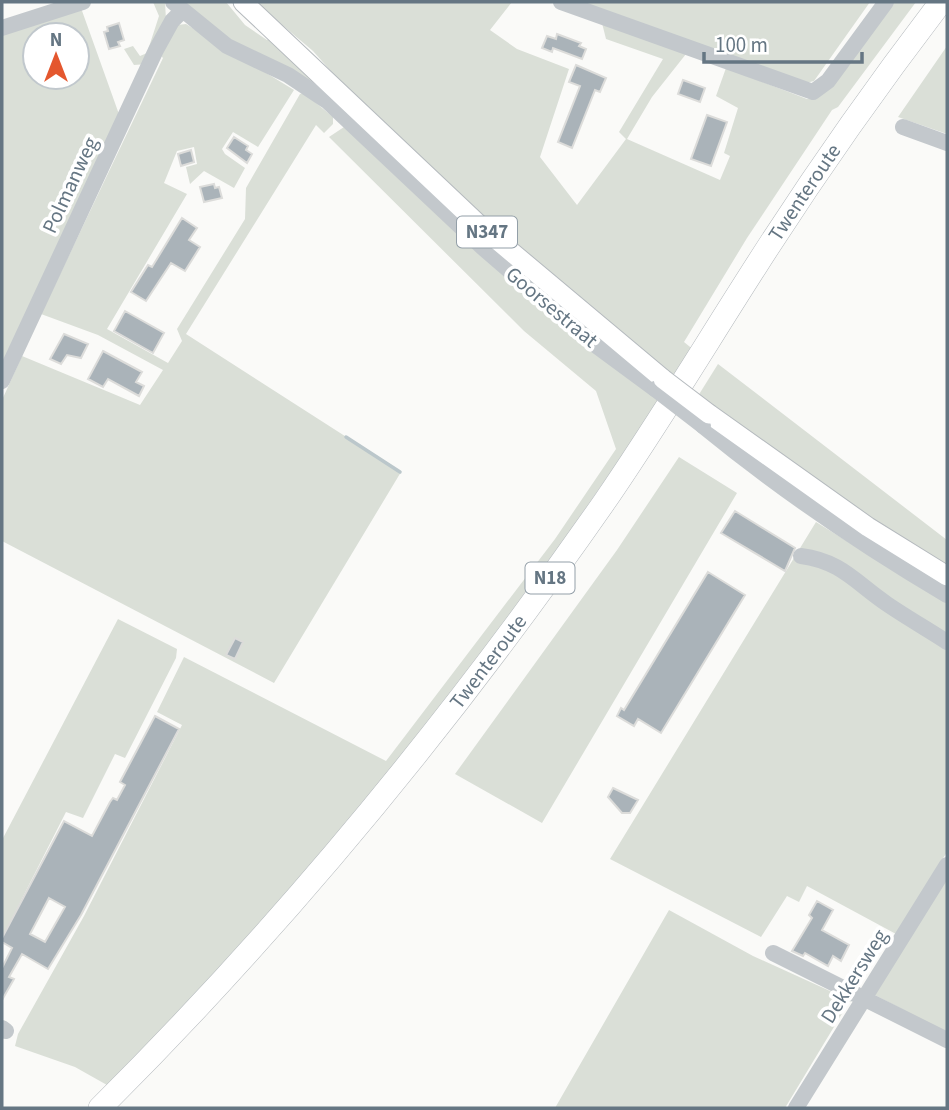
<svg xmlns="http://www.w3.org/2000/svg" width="949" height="1110" font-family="'Source Sans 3',sans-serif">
<rect width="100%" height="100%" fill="#fafaf8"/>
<path fill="#dadfd7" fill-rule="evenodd" d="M153,2H165L166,20L147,64L134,65L124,49L133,46L140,56L147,53L159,16Z
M182,2H226L245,25L267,40L270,38L319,87L232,45Z
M255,2H512L490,30L517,49L569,69L540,157L577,205L626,139L619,132L663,59L606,39L602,23L686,54L652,97L627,139L720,180L730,156L724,153L738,108L716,96L726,68L807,99H815L891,2H916L838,107L832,110L747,238L684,342L695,351L678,379L488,221L346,88L313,51Z
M576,2H870L814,81L802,84Z
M81,8L120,117L2,371V35ZM35,35H77V77H35Z
M186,24L294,90L258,147L233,132L222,149L225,154L245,168L234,188L204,171L190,184L186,167L197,164L194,147L177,151L164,183L187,194L107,329L168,363L182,341L177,329L245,219L246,188L300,94L304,93L333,117V124L324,133L316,125L186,334L401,472L274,683L2,541V400L22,356L140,405L163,370L98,335L41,314L163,58L159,54L177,25Z
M947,46V134L898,117Z
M344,127L660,401L454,698L252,937L107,1085L75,1067L15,1046L18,1034L84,916L182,725L157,712L184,657L386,761L555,539L616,449L596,391L524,331L329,137Z
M718,364L947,540V567L814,480L698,396Z
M679,457L737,493L542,823L455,774L617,550Z
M816,522L947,603V852L896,934L807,886L799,902L787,896L761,937L610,859Z
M118,619L177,649L176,658L125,758L115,754L83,818L66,812L2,938V840Z
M947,876V1033L875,995Z
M669,910L753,956L852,1001L849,1002L785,1108H555Z"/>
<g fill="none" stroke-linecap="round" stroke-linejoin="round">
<path stroke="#bbc7cb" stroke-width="3.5" d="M346,437L400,472"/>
</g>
<path fill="#aab3b9" stroke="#dcdcda" stroke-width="2" fill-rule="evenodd" d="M119,23L124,40L118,42L120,46L109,49L104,32L108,31L107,27Z
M557,34L581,43L579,46L586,49L582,59L553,48L552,52L542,48L547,36L556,39Z
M576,65L606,78L600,92L595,90L572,148L558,142L580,86L569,82Z
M683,80L705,88L700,102L678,94Z
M707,115L727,122L711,166L691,159Z
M234,137L248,146L246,150L252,154L247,163L227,148Z
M191,150L194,162L181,166L178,154Z
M214,184L215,188L219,187L222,198L204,202L200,187Z
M182,218L197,228L189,240L200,247L185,271L171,263L146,301L131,292L148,265L152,267Z
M125,311L164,333L153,353L114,331Z
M64,334L88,344L81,358L67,355L61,364L50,359Z
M103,351L142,372L136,382L144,386L139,396L108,379L103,387L88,379Z
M735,511L795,548L785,571L721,533Z
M708,572L745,595L661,733L638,719L634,726L617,716L621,708L624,710Z
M235,638L243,642L235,659L226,655Z
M155,716L179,729L81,915L48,969L22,954L9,977L14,979L2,1000V968L12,948L2,942V938L64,821L92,836L110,802L113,798L117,800L125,785L120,782ZM49,898L65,907L45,942L30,934Z
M613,788L638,800L630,813H622L608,797Z
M817,901L833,910L822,930L849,945L841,961L833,956L828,966L805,953L803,956L792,951L812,918L809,915Z"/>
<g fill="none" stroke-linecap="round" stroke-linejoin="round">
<g stroke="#b5babe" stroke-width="21">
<path id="major" d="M243,2L478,224L663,379
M709,414L868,527L947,576"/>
</g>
<g stroke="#b4b9bd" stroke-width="24">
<g id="highway">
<path id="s1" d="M100,1108C287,922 454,718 605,501C658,424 706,344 756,266C814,175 876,87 941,2"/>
</g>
</g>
<path stroke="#c3c8cc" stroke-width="16" d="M173,2L227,46L288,75L327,101L482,247L594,344L655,389
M561,2L813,92L828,81L886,2
M2,28L83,2
M903,127L947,143
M2,381L156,50L172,21L182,11
M703,426C780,489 862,545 947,595
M801,556C841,561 856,583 887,604C906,617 927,629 947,642
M773,953L947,1040
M2,1028L6,1031
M796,1108L947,865"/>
<use href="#major" stroke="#fff" stroke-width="19"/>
<use href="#highway" stroke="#fff" stroke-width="23"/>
<g stroke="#b5babe" stroke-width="21" stroke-linecap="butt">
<path id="major-bridge" d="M663,379L709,414"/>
</g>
<path stroke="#c3c8cc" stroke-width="16" d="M655,389L703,426"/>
<use href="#major-bridge" stroke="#fff" stroke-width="19"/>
</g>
<g text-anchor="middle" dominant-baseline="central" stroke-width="7" stroke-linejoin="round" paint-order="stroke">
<g fill="#fff" stroke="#939fa8" stroke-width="2">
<rect x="457" y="216.5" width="60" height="31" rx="5"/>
<rect x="525.5" y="562.5" width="49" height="31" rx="5"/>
</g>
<g font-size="19" font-weight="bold" fill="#657683">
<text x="487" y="232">N347</text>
<text x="550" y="578">N18</text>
</g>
<g font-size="21" fill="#657683" stroke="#fff">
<text transform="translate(70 185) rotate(-65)">Polmanweg</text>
<text stroke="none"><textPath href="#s1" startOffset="1158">Twenteroute</textPath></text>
<text transform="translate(552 307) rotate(40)">Goorsestraat</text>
<text stroke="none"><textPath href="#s1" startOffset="592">Twenteroute</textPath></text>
<text transform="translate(854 976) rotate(-58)">Dekkersweg</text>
</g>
</g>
<rect width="949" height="1110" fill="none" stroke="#657683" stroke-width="7"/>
<g transform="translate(56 56)"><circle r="33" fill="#ffffff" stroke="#c1c8cd" stroke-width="2"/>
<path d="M0-5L12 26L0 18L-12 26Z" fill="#e4572e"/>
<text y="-10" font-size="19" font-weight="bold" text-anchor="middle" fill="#657683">N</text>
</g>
<path d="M704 52v10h158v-10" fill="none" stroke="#657683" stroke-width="3.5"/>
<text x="715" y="52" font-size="21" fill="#657683" stroke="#ffffff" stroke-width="5" paint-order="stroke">100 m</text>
</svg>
